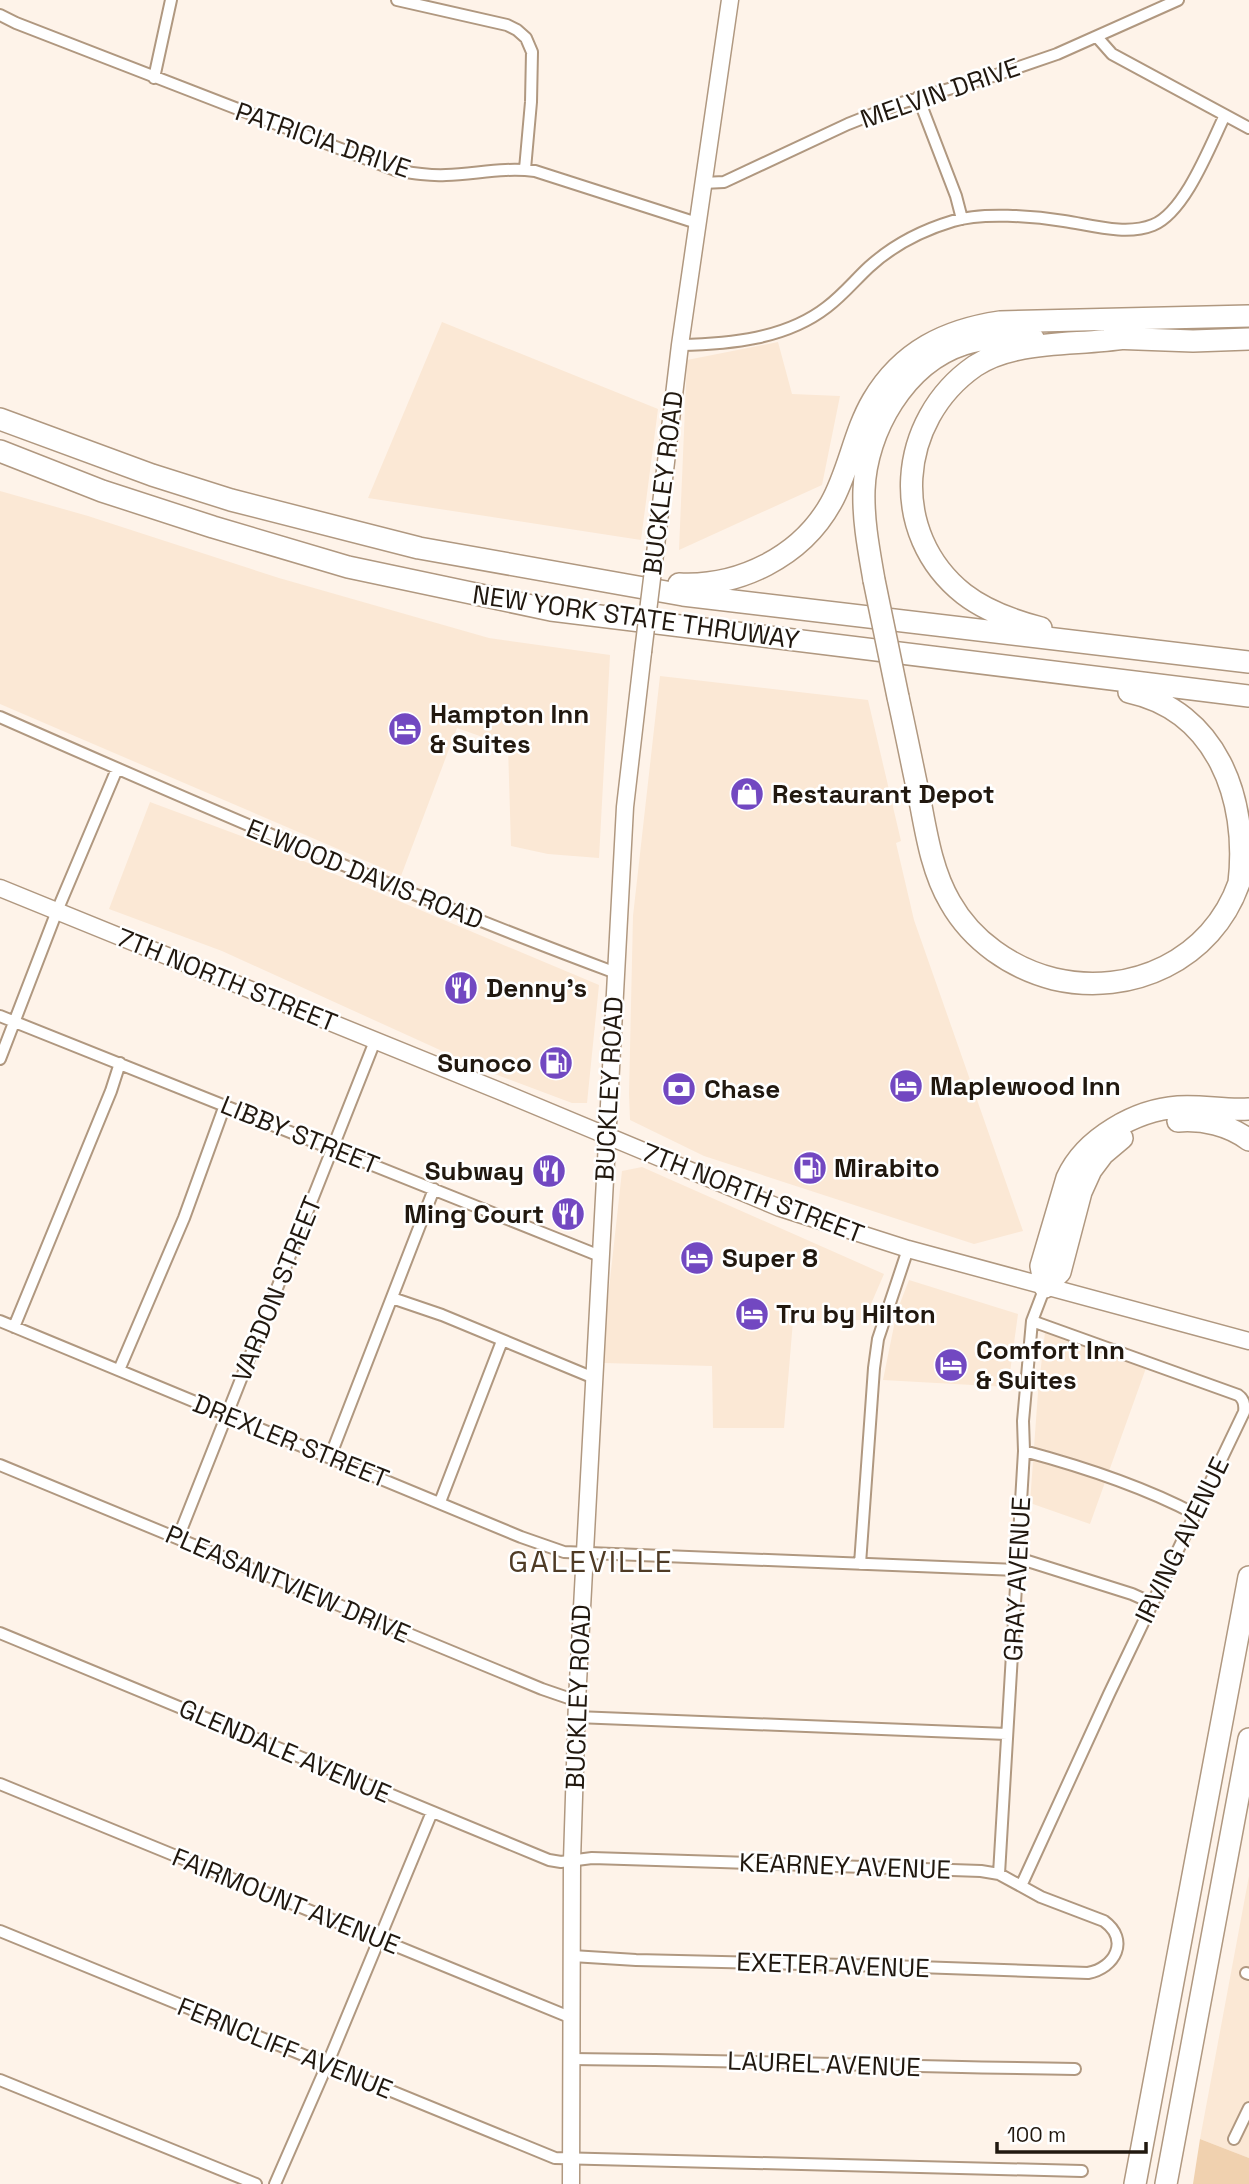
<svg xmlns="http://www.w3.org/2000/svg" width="1249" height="2184" font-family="'Space Grotesk',sans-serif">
<rect width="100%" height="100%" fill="#fef3e9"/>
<path fill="#fbe8d5" d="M442,322L658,409L641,540L368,498Z
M778,342L792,394L840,396L822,485L679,550L687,360Z
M0,491L88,516L279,578L489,638L610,655L599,858L548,854L511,846L508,746L457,728L401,876L0,704Z
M660,676L868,700L901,841L896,843L914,920L1023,1231L974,1244L704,1156L630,1120L629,1094L633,916Z
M150,802L263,844L599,985L587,1103H572L484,1070L222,951L109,909Z
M642,1167L884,1274L864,1320L793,1321L784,1428H713L712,1366L604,1363L607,1307L622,1171Z
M909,1280L1018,1314L1008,1387L883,1380L897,1311Z
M1045,1332L1146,1368L1090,1524L1030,1503L1038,1392Z
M1249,1876V2158L1200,2139Z"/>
<path fill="#f0d1af" d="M1200,2139L1249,2158V2184H1193Z"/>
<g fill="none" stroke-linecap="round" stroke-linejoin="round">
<g stroke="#b09880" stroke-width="14">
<path id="street" d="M397,0L507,25L517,30L526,38L532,52L531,102L525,169
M0,15L16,23L395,170C412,173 428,176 446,175C476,174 504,167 535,171L697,223
M1097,37L1112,54L1249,128
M154,78L171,0
M918,97L956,196L962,219
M703,183L724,182L848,124L901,103L990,77L1057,54L1178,0
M680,345C730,344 786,339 827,307C843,295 855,280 869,267C892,246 923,230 953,221C981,212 1034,216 1064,221C1091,225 1126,236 1153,225C1185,212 1210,146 1225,115
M0,717C204,807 407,895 616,973
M0,1016L600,1256
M0,1059L57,911L117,769
M392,1298L442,1315L594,1378
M0,1321L521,1537L564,1552L1017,1570
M14,1327L111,1091L120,1063
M119,1370L184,1218L225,1105
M1024,1451C1080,1466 1144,1487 1195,1514
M330,1457L434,1189
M0,1465L542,1689L577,1701
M440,1502L502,1341
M178,1538L375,1041
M1018,1558L1132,1594L1152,1603
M860,1564L874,1368L878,1339L908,1249
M0,1633L549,1860L561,1862L592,1858L720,1862L981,1871L999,1874L1041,1897L1104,1921C1130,1940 1115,1968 1088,1973L889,1966L636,1960L572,1956
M576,1717L1007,1734
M0,1784L572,2018
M999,1874L1024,1451L1023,1421L1032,1321L1045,1287
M1021,1886L1109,1694L1244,1412C1245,1405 1244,1399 1238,1395L1032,1321
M0,1931L555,2158L1082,2171
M1246,1973L1249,1974
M572,2059C740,2060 907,2067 1075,2069
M0,2080L256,2184
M1234,2139L1249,2108
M275,2184L327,2065L432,1812"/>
</g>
<g stroke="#b09880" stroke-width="19">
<path id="secondary" d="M655,554L680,345L730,0
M0,888L502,1092L780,1208L908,1249L1249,1341
M571,2184L572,1861L577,1701L625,807L643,652"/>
</g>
<g stroke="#b09880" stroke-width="24">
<path id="highway" d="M1111,338L1193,341L1249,339
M0,419L152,475L231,500L419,548L683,595L1249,662
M0,451L102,491L213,527L348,567L551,610L1249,696
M874,580C869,551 863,521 864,490C866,431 905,363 964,344C986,337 1010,338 1033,338
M679,584C739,587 801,557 831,503C849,471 854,432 873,400C902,351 946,330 1000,322L1249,316
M1041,628C1014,621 986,611 964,594C888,534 897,420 975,366C1015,339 1078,346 1125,338
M898,697C906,733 913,769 921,806C927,838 933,873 950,902C972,941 1011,968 1054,979C1131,997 1212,960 1239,883C1249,798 1216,711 1129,692
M1178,1121C1203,1119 1229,1125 1249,1140
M1045,1287L1041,1266L1067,1178C1085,1138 1136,1110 1178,1107C1202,1105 1225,1111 1249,1109
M1045,1287L1060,1272L1081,1192L1091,1170L1103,1154L1122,1138
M1135,2184L1249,1577
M1166,2184L1249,1739"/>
</g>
<use href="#street" stroke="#fff" stroke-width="10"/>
<use href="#secondary" stroke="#fff" stroke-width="16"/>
<use href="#highway" stroke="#fff" stroke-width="21"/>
<g stroke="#b09880" stroke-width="19" stroke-linecap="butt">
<path id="secondary-bridge" d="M643,652L655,554"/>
</g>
<g stroke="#b09880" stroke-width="24" stroke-linecap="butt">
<path id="highway-bridge" d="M874,580L898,697"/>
</g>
<use href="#secondary-bridge" stroke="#fff" stroke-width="16"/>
<use href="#highway-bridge" stroke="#fff" stroke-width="21"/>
</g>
<defs>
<g id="hotel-disc" transform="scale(1.75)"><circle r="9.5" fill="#7248c1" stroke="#fff"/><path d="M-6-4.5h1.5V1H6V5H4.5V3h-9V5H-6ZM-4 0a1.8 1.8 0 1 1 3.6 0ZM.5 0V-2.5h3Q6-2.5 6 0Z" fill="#fff"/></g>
<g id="shop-disc" transform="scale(1.75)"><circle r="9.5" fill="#7248c1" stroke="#fff"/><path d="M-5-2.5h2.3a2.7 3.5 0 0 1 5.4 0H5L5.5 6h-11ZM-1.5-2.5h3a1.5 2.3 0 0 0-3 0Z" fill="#fff"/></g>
<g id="restaurant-disc" transform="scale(1.75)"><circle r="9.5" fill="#7248c1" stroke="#fff"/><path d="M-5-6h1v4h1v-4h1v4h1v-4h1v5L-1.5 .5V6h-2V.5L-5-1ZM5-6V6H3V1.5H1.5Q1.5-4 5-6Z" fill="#fff"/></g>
<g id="fuel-disc" transform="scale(1.75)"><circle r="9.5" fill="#7248c1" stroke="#fff"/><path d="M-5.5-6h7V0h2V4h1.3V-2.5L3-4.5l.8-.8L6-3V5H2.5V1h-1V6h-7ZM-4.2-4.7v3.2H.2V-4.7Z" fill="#fff"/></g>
<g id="bank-disc" transform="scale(1.75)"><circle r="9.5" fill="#7248c1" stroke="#fff"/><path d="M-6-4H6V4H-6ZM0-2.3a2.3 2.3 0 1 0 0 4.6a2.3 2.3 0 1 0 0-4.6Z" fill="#fff"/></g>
</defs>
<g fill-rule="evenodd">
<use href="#hotel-disc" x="405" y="729"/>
<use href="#shop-disc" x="747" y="794"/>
<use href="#restaurant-disc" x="461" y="988"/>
<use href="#fuel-disc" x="556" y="1063"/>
<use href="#hotel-disc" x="906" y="1086"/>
<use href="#bank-disc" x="679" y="1089"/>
<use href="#fuel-disc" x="810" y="1168"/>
<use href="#restaurant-disc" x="549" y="1171"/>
<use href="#restaurant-disc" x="568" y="1214"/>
<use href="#hotel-disc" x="697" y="1258"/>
<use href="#hotel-disc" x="752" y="1314"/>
<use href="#hotel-disc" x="951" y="1365"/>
</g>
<g text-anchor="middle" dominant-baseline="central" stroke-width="5" stroke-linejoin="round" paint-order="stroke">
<g font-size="26" fill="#21180f" stroke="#fff">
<text transform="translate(940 93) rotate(-19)">MELVIN DRIVE</text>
<text transform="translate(323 140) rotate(19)">PATRICIA DRIVE</text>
<text transform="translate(663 483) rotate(-83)">BUCKLEY ROAD</text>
<text transform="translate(636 617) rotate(8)">NEW YORK STATE THRUWAY</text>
<text transform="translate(365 874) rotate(22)">ELWOOD DAVIS ROAD</text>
<text transform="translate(227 980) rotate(22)">7TH NORTH STREET</text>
<text transform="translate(609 1089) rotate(-87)">BUCKLEY ROAD</text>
<text transform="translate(300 1135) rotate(22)">LIBBY STREET</text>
<text transform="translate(753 1193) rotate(21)">7TH NORTH STREET</text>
<text transform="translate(277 1289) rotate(-68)">VARDON STREET</text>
<text transform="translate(291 1441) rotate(22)">DREXLER STREET</text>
<text transform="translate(1182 1540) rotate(-64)">IRVING AVENUE</text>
<text transform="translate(1017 1579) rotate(-87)">GRAY AVENUE</text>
<text transform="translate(288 1584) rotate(23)">PLEASANTVIEW DRIVE</text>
<text transform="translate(578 1697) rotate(-88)">BUCKLEY ROAD</text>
<text transform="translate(285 1751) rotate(23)">GLENDALE AVENUE</text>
<text transform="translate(845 1866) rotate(2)">KEARNEY AVENUE</text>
<text transform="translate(286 1901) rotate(22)">FAIRMOUNT AVENUE</text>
<text transform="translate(833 1965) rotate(2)">EXETER AVENUE</text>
<text transform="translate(285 2048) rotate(22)">FERNCLIFF AVENUE</text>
<text transform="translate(824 2064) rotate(2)">LAUREL AVENUE</text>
</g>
<g font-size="26" font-weight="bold" fill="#21180f" stroke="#fff" text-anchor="start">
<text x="430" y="714">Hampton Inn<tspan x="430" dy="30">&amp; Suites</tspan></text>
<text x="772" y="794">Restaurant Depot</text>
<text x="486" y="988">Denny's</text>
<text x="532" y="1063" text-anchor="end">Sunoco</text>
<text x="930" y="1086">Maplewood Inn</text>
<text x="704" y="1089">Chase</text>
<text x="834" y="1168">Mirabito</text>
<text x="524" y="1171" text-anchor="end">Subway</text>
<text x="544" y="1214" text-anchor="end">Ming Court</text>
<text x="722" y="1258">Super 8</text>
<text x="776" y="1314">Tru by Hilton</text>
<text x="976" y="1350">Comfort Inn<tspan x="976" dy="30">&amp; Suites</tspan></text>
</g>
<g font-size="30" letter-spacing="2" fill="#4f3b25" stroke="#fff">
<text x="591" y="1561">GALEVILLE</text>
</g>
</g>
<path d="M997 2142v10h149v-10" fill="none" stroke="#21180f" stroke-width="3.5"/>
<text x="1007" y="2142" font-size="21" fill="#21180f" stroke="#ffffff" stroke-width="5" paint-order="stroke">100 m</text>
</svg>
